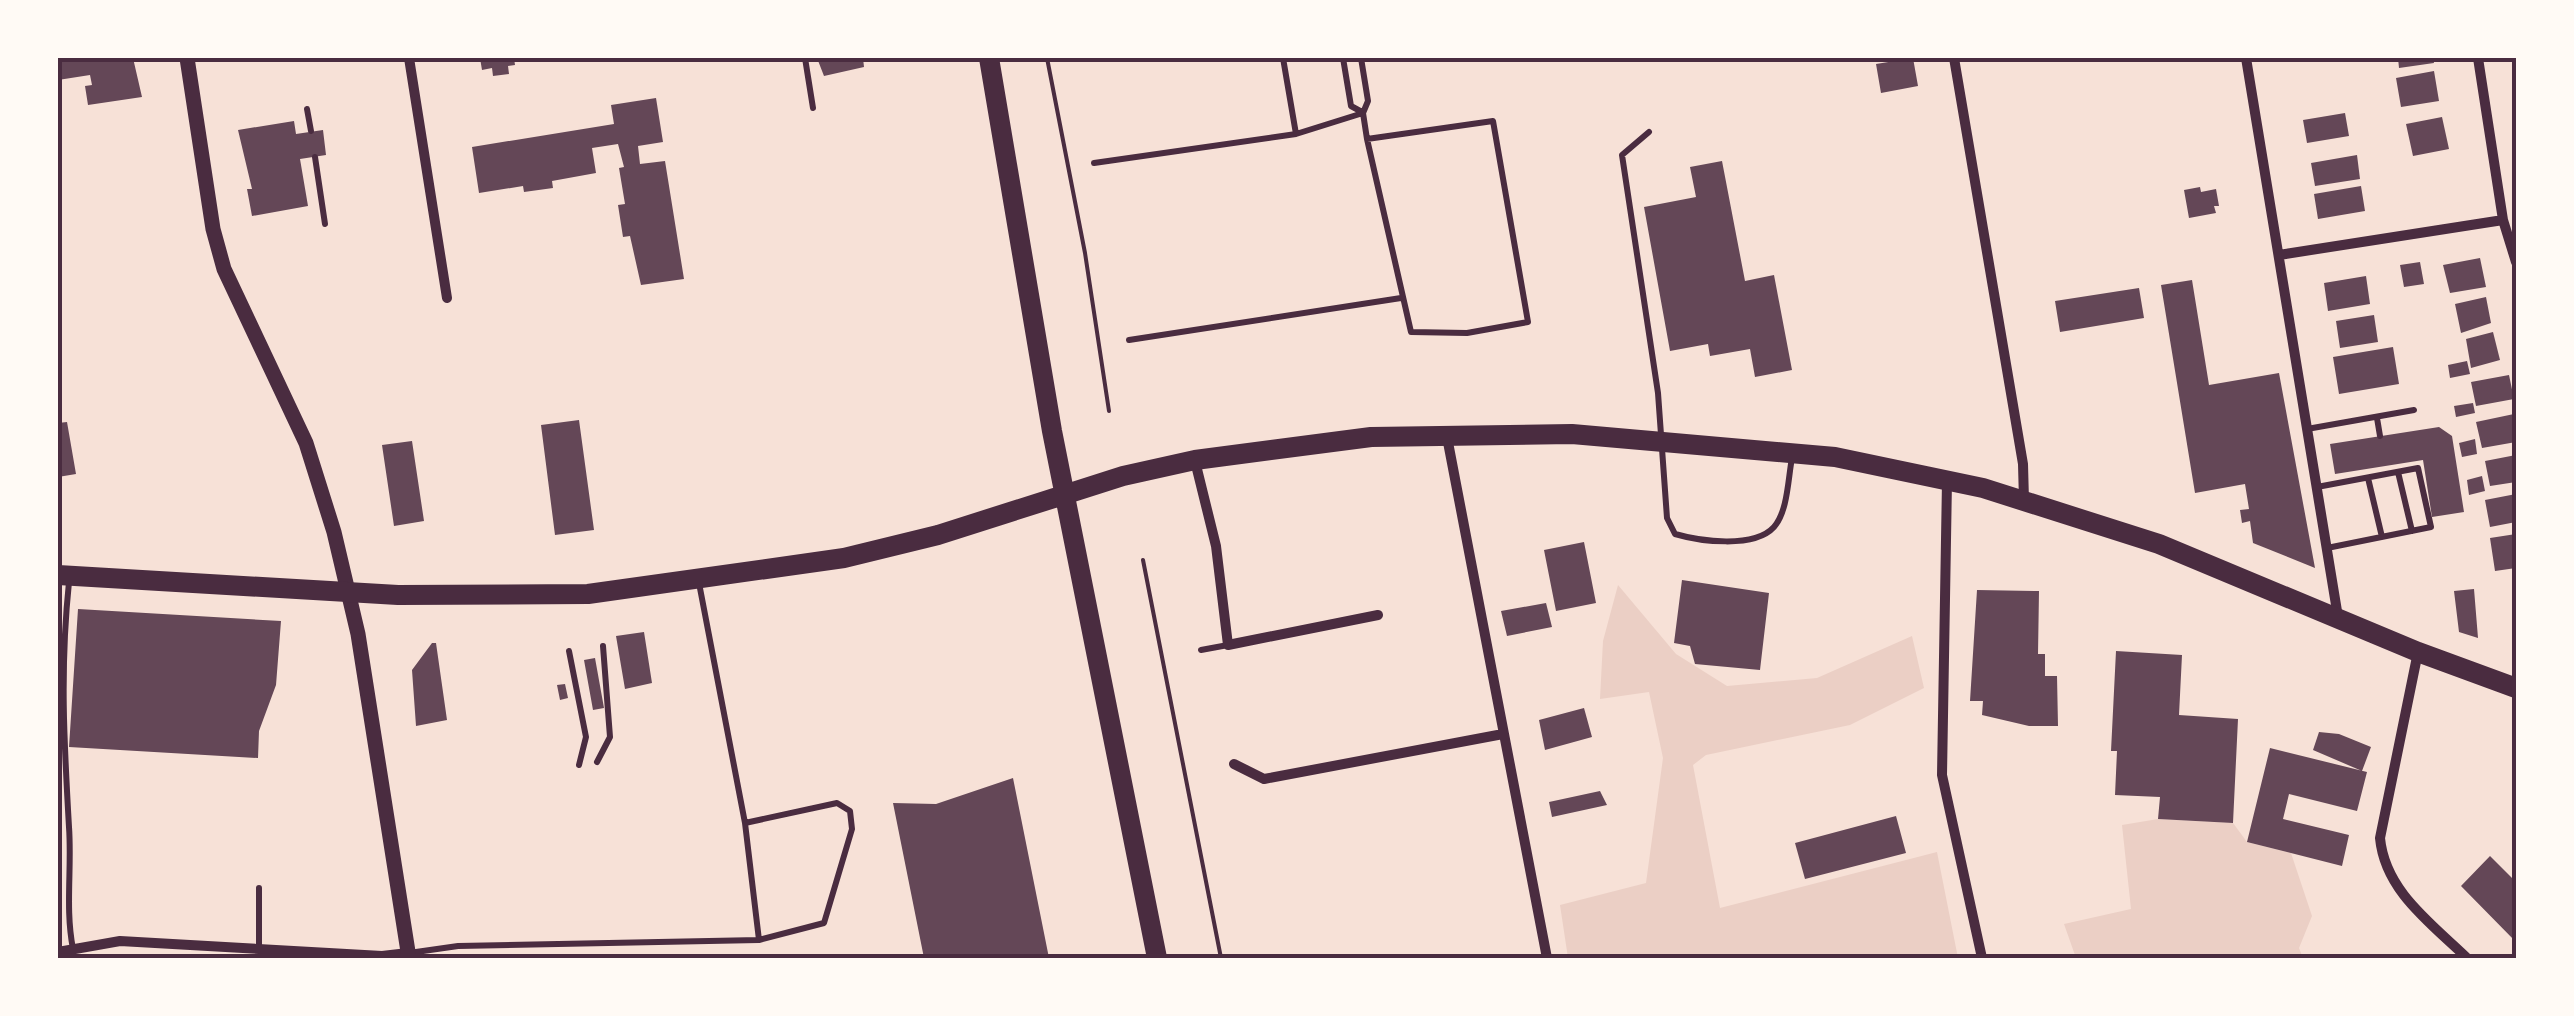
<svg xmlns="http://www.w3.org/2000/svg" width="2574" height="1016" font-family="'Work Sans',sans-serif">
<rect width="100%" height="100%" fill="#f7e1d7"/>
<path fill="#ebcfc5" d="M1618,585L1676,654L1727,686L1817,678L1912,636L1924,688L1850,725L1706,755L1693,765L1720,908L1937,852L1958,958H1568L1560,905L1646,883L1663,758L1649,692L1600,699L1603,641Z
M2158,819L2233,823L2247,842L2291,853L2312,916L2299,948L2303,958H2076L2064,924L2131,909L2122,825Z"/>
<path fill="#644757" d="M58,58H133L142,97L88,105L85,86L92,85L90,75L58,80Z
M480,58H514L515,65L508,66L509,74L493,76L492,68L482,70Z
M817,58H863L864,67L824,76Z
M1913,58L1918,86L1881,93L1876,64Z
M2398,58H2433L2434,63L2399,68Z
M2434,71L2439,101L2401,107L2396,78Z
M656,98L663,142L638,146L640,164L665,161L684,279L641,285L630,236L623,237L618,205L625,204L619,168L624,167L618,144L592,148L596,173L552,181L553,188L524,192L523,186L479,193L472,147L614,124L611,105Z
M2345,113L2349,136L2307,143L2303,120Z
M2442,117L2449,149L2413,156L2406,124Z
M294,121L296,134L323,130L326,155L300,159L308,206L252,216L247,189H252L238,130Z
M2357,155L2360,179L2315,186L2311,163Z
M1722,161L1745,281L1774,275L1792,370L1755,377L1750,349L1710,356L1708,344L1670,351L1644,207L1696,197L1690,167Z
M2361,186L2365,211L2318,219L2314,194Z
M2200,187L2201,192L2216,189L2219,206H2214L2216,213L2189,218L2184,190Z
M2480,258L2486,287L2450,293L2443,265Z
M2420,262L2424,284L2404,287L2400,265Z
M2366,276L2370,304L2328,311L2324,283Z
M2192,280L2209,385L2279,373L2315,568L2253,543L2250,521L2242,523L2240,510L2249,509L2245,484L2195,493L2161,285Z
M2139,288L2144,318L2060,332L2055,301Z
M2486,297L2491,323L2461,333L2455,304Z
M2374,315L2378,342L2340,348L2336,321Z
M2493,332L2500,360L2471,368L2466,339Z
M2393,347L2399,384L2339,394L2333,357Z
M2467,361L2470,374L2450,378L2448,365Z
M2509,375L2514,399L2476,406L2471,382Z
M2473,403L2475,413L2456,417L2454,406Z
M2514,414L2516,442L2482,448L2476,422Z
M579,420L594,530L555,535L541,425Z
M67,422L76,474L58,477V423Z
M2439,427L2452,436L2464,512L2432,517L2423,460L2335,474L2330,444Z
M2475,439L2477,454L2462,457L2459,443Z
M412,441L424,521L394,526L382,445Z
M2516,455V482L2490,486L2485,461Z
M2482,476L2485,491L2469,495L2467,480Z
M2516,494V522L2490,527L2485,500Z
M2516,534V568L2495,571L2490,538Z
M1584,542L1596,603L1556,611L1544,550Z
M1682,580L1769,593L1760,670L1695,664L1690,646L1674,643Z
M2474,589L2478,638L2459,632L2454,591Z
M1977,590L2039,591L2038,654H2045V676H2057L2058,726H2029L1982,715L1983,701H1970Z
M1546,603L1552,627L1507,636L1501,611Z
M78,609L281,621L276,685L259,731L258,758L69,747Z
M644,632L652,683L625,689L616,636Z
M432,643H436L447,720L416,726L412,670Z
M2116,651L2182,655L2179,715L2238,719L2233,823L2158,819L2160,797L2115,795L2117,751H2111Z
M595,658L604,708L593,710L584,660Z
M565,684L568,698L560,700L557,685Z
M1584,708L1592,737L1545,750L1539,720Z
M2319,732L2339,734L2371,747L2362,771L2313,750Z
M2270,748L2367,772L2357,811L2289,794L2283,819L2349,835L2342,866L2247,842Z
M1013,778L1049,958H924L893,803L936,804Z
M1600,791L1607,805L1552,817L1549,802Z
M1896,816L1906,853L1805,879L1795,843Z
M2490,856L2516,882V942L2461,886Z"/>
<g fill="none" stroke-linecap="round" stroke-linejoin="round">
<path stroke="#4a2c40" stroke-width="4" d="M1047,58L1085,253L1109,411
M1143,560L1221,958"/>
<path stroke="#4a2c40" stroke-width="6" d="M805,58L813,108
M1283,58L1296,134
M1343,58L1351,106L1362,112
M1361,58L1368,101L1363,113L1367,139
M307,109L311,131
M1493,121L1528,322L1467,333L1411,332L1367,139Z
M1649,132L1622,155L1658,393L1667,518L1675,534C1699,541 1754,549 1774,527C1788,511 1788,478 1792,458
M315,157L325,224
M1094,163L1296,134L1363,113
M1129,340L1401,298
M2377,418L2380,436
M2307,429L2414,410
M2398,472L2412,531
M2368,478L2382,537
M2317,487L2418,468L2431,527L2327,548
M69,582C60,669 64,741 69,827C72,869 65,908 73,949
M1201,650L1228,645
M569,651L586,737L579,765
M597,762L610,737L603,646
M745,823L837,803L850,811L852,829L824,923L759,940
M259,949V888
M409,953L458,946L759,940L745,823L699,583"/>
<path stroke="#4a2c40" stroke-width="10" d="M409,58L447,298
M1954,58L2023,464L2024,501
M2246,58L2338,617
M2478,58L2503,220L2516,262
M2279,255L2503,220
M1447,437L1547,958
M1195,461L1216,546L1228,645L1378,615
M1947,481L1942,775L1982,958
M2418,652L2380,838C2385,891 2431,923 2467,958
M1234,764L1264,779L1503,734
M58,952L120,941L382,956L408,953"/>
<path stroke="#4a2c40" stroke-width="15" d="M187,58L213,229L224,269L306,443L334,532L358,634L409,958"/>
<path stroke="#4a2c40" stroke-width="20" d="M989,58L1052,431L1157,958
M58,575L398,595L588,594L844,558L938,535L1123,476L1195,460L1371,437L1572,434L1835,457L1983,488L2159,544L2418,652L2516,688"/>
</g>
<rect width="2574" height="1016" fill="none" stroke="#fffaf5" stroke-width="120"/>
<rect x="60" y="60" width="2454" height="896" fill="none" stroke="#4a2c40" stroke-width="4"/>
</svg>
